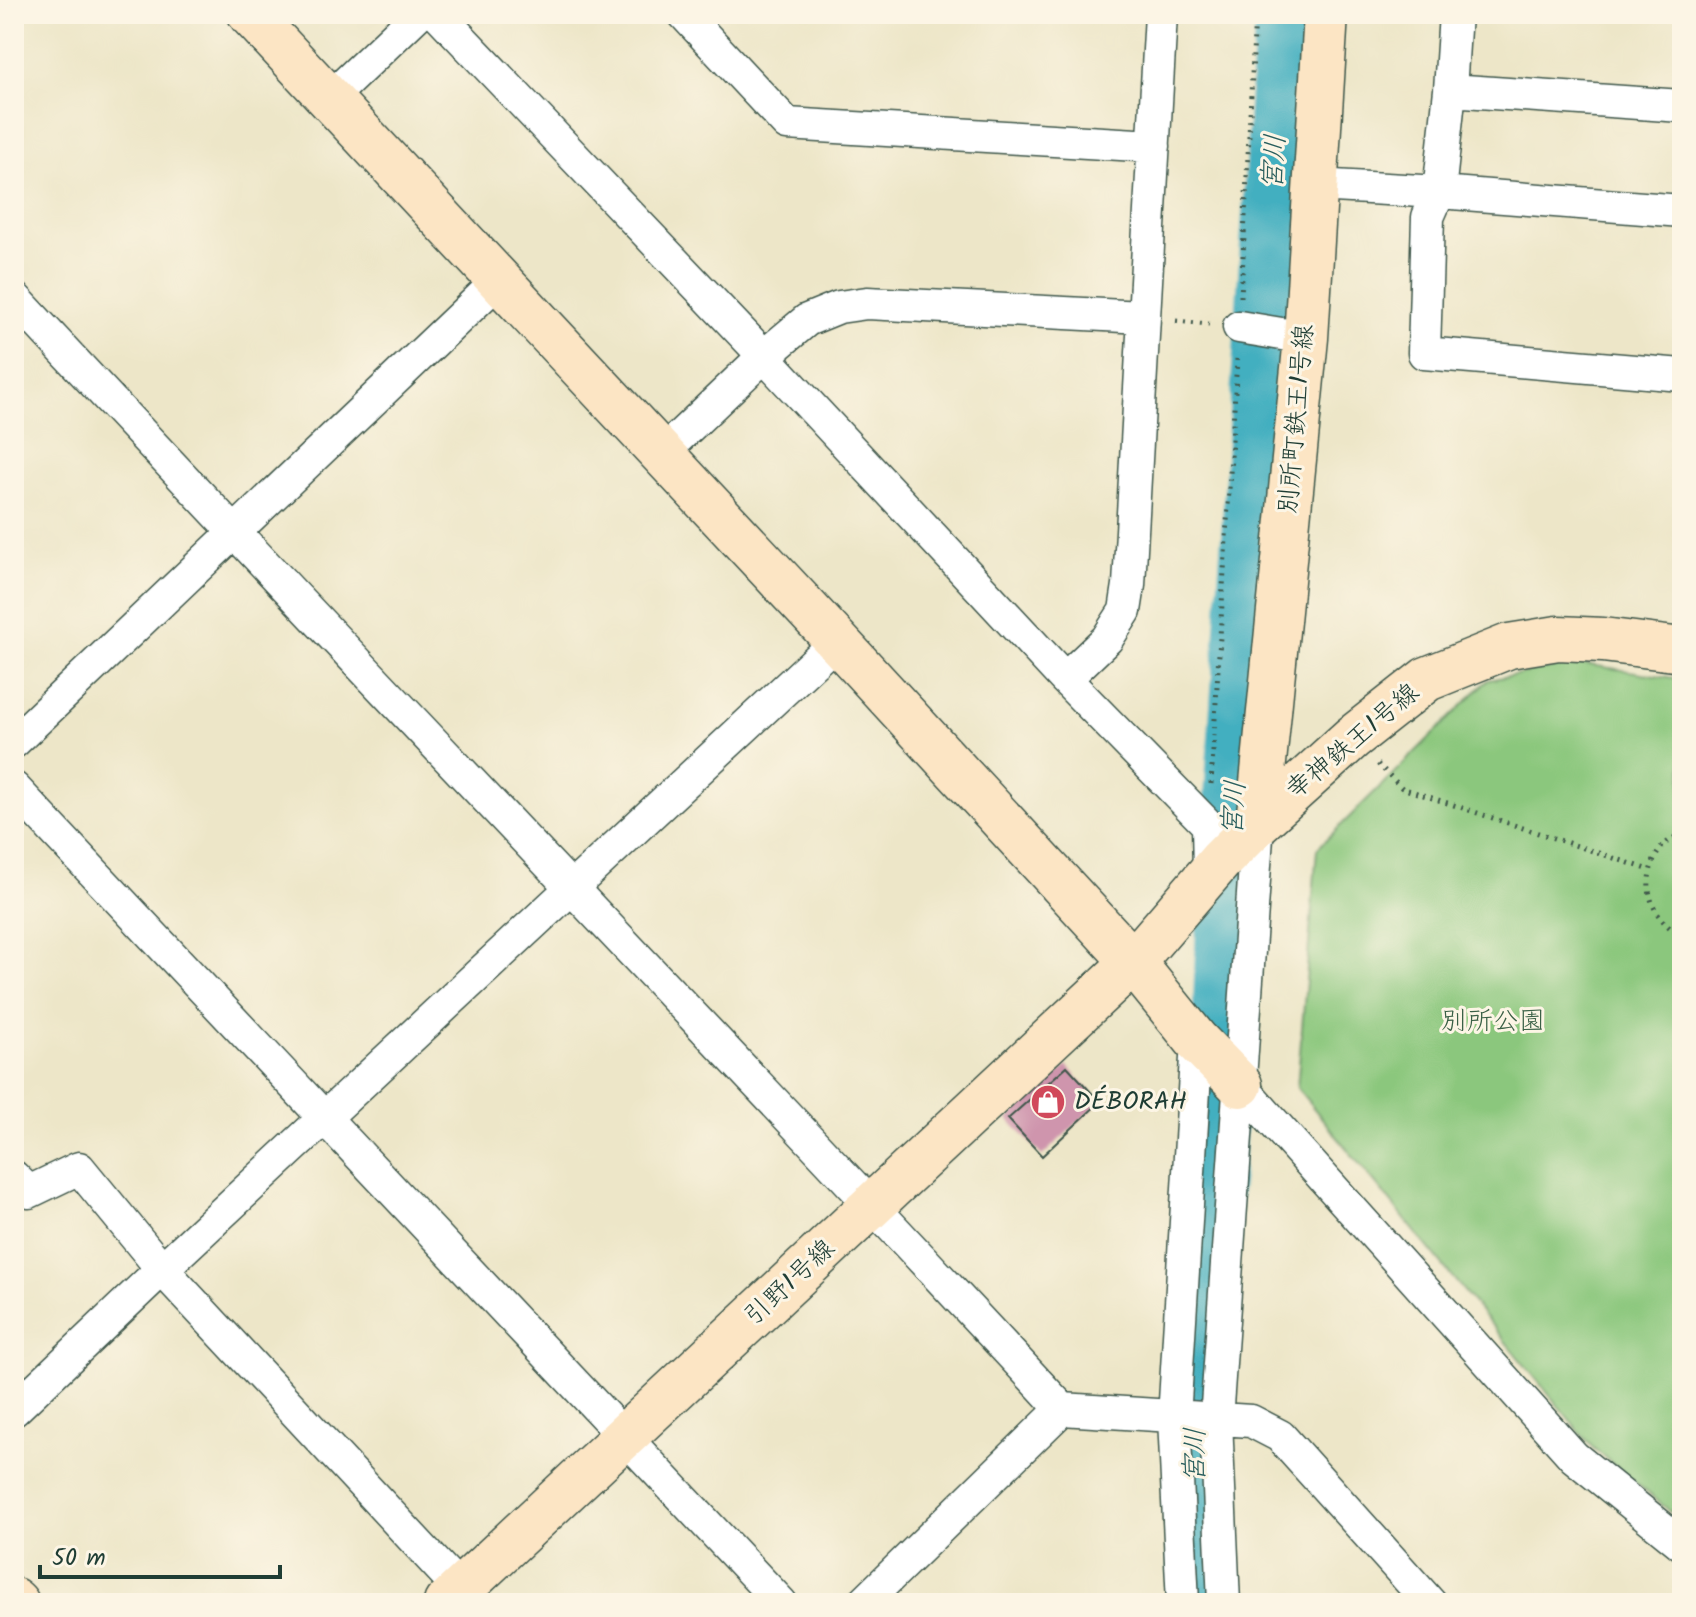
<svg xmlns="http://www.w3.org/2000/svg" width="1696" height="1617" font-family="Kalam,'Klee One',sans-serif">
<rect width="100%" height="100%" fill="#fcf5e5"/>
<filter id="ink" filterUnits="userSpaceOnUse"><feTurbulence type="fractalNoise" baseFrequency=".0125" numOctaves="2"/><feDisplacementMap in="SourceGraphic" scale="16" xChannelSelector="R" yChannelSelector="G"/><feConvolveMatrix kernelMatrix="1 2 1 2 8 2 1 2 1" color-interpolation-filters="sRGB"/></filter>
<filter id="wash" filterUnits="userSpaceOnUse"><feTurbulence type="fractalNoise" baseFrequency=".006" numOctaves="4" result="noise"/><feDisplacementMap in="SourceGraphic" scale="32" xChannelSelector="R" yChannelSelector="G"/><feGaussianBlur stdDeviation="1.8" result="paint"/><feColorMatrix in="noise" values="0 0 0 0 0 0 0 0 0 0 0 0 0 0 0 0 0 1.4 0 .05"/><feComposite in="paint" operator="in"/></filter>
<g filter="url(#wash)">
<rect width="100%" height="100%" fill="#ede6c8"/>
<path fill="#8bc77d" stroke="#558258" stroke-width="2" d="M1577,663L1682,679V1521L1592,1447L1297,1088L1317,849L1488,680Z"/>
<g fill="none" stroke-linecap="round" stroke-linejoin="round">
<path stroke="#42afc0" stroke-width="58" d="M1197,1592L1195,1452L1218,1118L1225,922L1284,14"/>
</g>
<g id="blocks">
<path fill="#cf95ad" d="M1067,1066L1100,1102L1042,1156L1008,1119Z"/>
</g>
</g>
<g filter="url(#ink)">
<use href="#blocks" fill-opacity="0" stroke="#3e564a" stroke-width="2"/>
<g fill="none" stroke-linecap="round" stroke-linejoin="round">
<g stroke="#3e564a" stroke-width="35">
<path id="street" d="M438,14L764,356L1065,679L1208,825L1209,874
M684,14L787,124L1154,146
M1455,14L1450,90L1439,192L1682,211
M1450,90L1682,106
M329,99L418,14
M1316,185L1439,192L1428,217L1424,353L1682,375
M14,297C361,670 716,1036 1062,1409
M1239,327L1306,338
M662,453L764,356L807,320L839,307L867,303L1143,317
M1065,679L1107,639L1125,611L1129,585L1161,14
M14,742L498,281
M14,788L781,1603
M1240,1085L1574,1457L1682,1544
M14,1177L29,1192L79,1168L162,1269L460,1589
M14,1410L162,1269L837,641
M863,1603L1062,1409L1251,1421L1280,1436L1430,1603
M1183,1603L1174,1418L1197,1041
M1224,1603L1216,1420L1258,823"/>
</g>
<g stroke="#3e564a" stroke-width="47">
<path id="secondary" d="M250,14L837,641L1133,962L1197,1041L1240,1085
M1258,823L1306,338L1326,14
M14,1600L17,1603
M446,1603L1133,962L1220,861L1258,823L1352,738L1427,679L1509,646L1558,638L1603,640L1682,650"/>
</g>
<path stroke="#3e564a" stroke-width="5" stroke-dasharray="2 6" stroke-linecap="butt" d="M1241,297L1255,14
M1176,321L1209,324
M1378,764L1402,788L1650,870
M1211,784L1237,359
M1682,833C1675,837 1666,842 1661,848C1638,880 1649,918 1682,936
M1682,968V974"/>
<use href="#street" stroke="#fff" stroke-width="32"/>
<use href="#secondary" stroke="#fce5c4" stroke-width="44"/>
</g>
</g>
<defs>
<g id="shop-disc" transform="scale(1.8)"><circle r="9.5" fill="#d1495b" stroke="#fcf5e5"/><path d="M-5-2.5h2.3a2.7 3.5 0 0 1 5.4 0H5L5.5 6h-11ZM-1.5-2.5h3a1.5 2.3 0 0 0-3 0Z" fill="#fff"/></g>
</defs>
<g fill-rule="evenodd">
<use href="#shop-disc" x="1048" y="1102"/>
</g>
<g text-anchor="middle" dominant-baseline="central" stroke-width="6" stroke-linejoin="round" paint-order="stroke">
<g font-size="26" fill="#1f3d34" stroke="#fcf5e5">
<text transform="translate(1297 419) rotate(-85)">別所町鉄王1号線</text>
<text transform="translate(1353 742) rotate(-40)">幸神鉄王1号線</text>
<text transform="translate(790 1283) rotate(-43)">引野1号線</text>
</g>
<g font-size="26" fill="#3a6046" stroke="#fcf5e5">
<text x="1493" y="1022">別所公園</text>
</g>
<g font-size="26" fill="#1f3d34" stroke="#fcf5e5" text-anchor="start">
<text x="1074" y="1102">DÉBORAH</text>
</g>
<g font-size="28" font-style="italic" fill="#2a5f5e" stroke="#fcf5e5">
<text transform="translate(1275 162) rotate(-86)">宮川</text>
<text transform="translate(1235 808) rotate(-86)">宮川</text>
<text transform="translate(1196 1455) rotate(-89)">宮川</text>
</g>
</g>
<rect width="1696" height="1617" fill="none" stroke="#fcf5e5" stroke-width="48"/>
<path d="M40 1565v12h240v-12" fill="none" stroke="#1f3d34" stroke-width="4"/>
<text x="52" y="1565" font-size="24" fill="#1f3d34" stroke="#fcf5e5" stroke-width="6" paint-order="stroke">50 m</text>
</svg>
